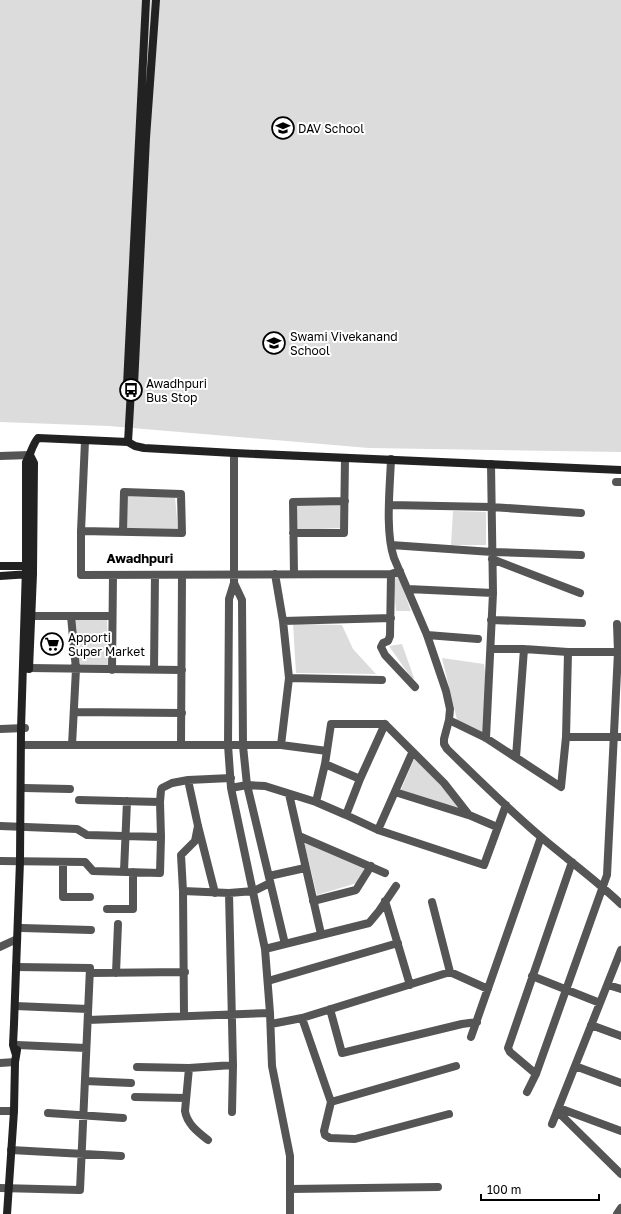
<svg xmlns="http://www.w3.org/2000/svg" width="621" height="1214" font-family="'Golos Text',sans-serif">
<rect width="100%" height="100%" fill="#fff"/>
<path fill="#dcdcdc" d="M0,0H621V452L369,448L109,426L0,422Z
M127,496L175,497L178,530L125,529Z
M341,503V528L297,530V504Z
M453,511L486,512V545H451Z
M398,575L411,611H396L393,576Z
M107,619L108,667L78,666L74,620Z
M293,624L342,625L353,649L376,674L296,673Z
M402,644L414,678L412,679L389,646Z
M442,658L484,664L486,680L483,732L457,720Z
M414,759L439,782L465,812L401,790Z
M304,842L365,868L357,883L317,895Z"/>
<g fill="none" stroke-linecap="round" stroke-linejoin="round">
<path stroke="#555" stroke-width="8" d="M85,441L81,531V575L391,574L400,571
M234,453V583L229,599L228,745L231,788L265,949L270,1013L272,1066L290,1156V1214
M0,456L30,455
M391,459C390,487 385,532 394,558L427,635L446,691L450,709L449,720L444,739V744L447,749C478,779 508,809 541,837C568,860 596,880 621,904
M616,482H621
M390,505L491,507L581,513
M81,531L182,533L181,494L124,492L123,532
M293,533H344L345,458
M391,545L492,552L581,555
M492,559L580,593
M275,574L283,621L289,678L281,745
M294,574L293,502L345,501
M391,574L390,636L388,641L383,643L381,647L385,655L415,687
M234,583L242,600L243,746L247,785L285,944
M408,589L493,593
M30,616H112
M71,616L76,669L72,745
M491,620L582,623
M283,621L391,618
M427,635L478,639
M491,649H524L568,652H618
M29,668L182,670
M154,669L155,575
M112,670L113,575
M289,678L382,680
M75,712L182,713
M449,720L486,738L561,787L566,737L568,652
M0,729L25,728
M566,737H621
M486,738L493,593L491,464
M21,745H281L327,751
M181,745L182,575
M516,757L524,649
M325,764L360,779
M188,780L198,826L215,893
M24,788L70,789
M231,788L247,785L265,786L316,802L346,815L378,830L484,865L506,805
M395,792L468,815
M289,794L321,934
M79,800L160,802
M316,802L325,764L331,724H385L444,783L469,815L497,827
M346,815L360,779L385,724
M0,826L77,829L87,835L161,837
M378,830L412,753
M299,836L385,873
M0,861L85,862L93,871L160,873L161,837L160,802L161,790L162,788L172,783L188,780L231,778
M63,862V897H90
M124,871L127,801
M269,876L305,868
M183,891L229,893L254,891L270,883
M229,893L233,1065L232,1112
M313,901L356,890L371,866
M385,901L410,985
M432,902L450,972L488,989
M107,909H133V872
M22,928L91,930
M0,947L17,939
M265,949L369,923L379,911L396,886
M90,973L185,972
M116,973L118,924
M532,976L600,1003
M268,981L398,943
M608,985L621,989
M15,1006L88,1009
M330,1009L342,1053L462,1024L477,1022
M184,1016L183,891L181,855L195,841L198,826
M302,1018L331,1102L456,1066
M88,1020L270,1013
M271,1024L302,1018L450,972
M591,1025L621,1036
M471,1037L541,837
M17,1045L86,1048
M0,1063L15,1062
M575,1066L621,1083
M137,1067L189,1068L233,1065
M189,1068L185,1111C187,1124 198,1132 208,1140
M536,1074L510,1052L508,1048L572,862
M85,1081L131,1083
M527,1092L536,1074L607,875L618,652L617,624
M135,1097L186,1098
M331,1102L324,1131L325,1135L330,1138L355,1139L449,1114
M559,1108L621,1131
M0,1111H14
M557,1111L621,1174
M48,1113L123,1118
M552,1124L621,950
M11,1150L121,1156
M0,1188L80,1190L90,968L16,967
M290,1189L438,1187
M617,1214L621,1208"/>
<path stroke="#222" stroke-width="8" d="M131,390L127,385L146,0
M128,442L131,390L134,385L146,138L156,0
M0,566H31
M0,576L30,574
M29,669L33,574L34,463L30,455
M16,1055L13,1045L14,1024L20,861L21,729L26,567V462C31,454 32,445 38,438L128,442L135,446L144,448L234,453L621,470
M7,1214L14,1111L15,1062L17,1050"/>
</g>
<defs>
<g id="school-ring" transform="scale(1.15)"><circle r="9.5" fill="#fff" stroke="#000" stroke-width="1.5"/><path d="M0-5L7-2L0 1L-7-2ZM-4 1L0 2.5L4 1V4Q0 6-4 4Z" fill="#000"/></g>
<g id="bus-ring" transform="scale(1.15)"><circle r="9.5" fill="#fff" stroke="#000" stroke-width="1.5"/><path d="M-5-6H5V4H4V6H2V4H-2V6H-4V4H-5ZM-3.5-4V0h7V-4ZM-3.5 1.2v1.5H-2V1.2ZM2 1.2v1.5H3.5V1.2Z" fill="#000"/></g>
<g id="supermarket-ring" transform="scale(1.15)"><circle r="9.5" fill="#fff" stroke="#000" stroke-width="1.5"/><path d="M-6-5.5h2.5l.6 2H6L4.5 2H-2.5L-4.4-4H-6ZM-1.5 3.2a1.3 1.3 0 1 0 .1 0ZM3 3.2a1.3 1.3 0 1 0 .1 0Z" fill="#000"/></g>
</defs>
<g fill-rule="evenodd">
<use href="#school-ring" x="283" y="128"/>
<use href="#school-ring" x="274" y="343"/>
<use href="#bus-ring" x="131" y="390"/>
<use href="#supermarket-ring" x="52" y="644"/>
</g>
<g text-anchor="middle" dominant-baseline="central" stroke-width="4" stroke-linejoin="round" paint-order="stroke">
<g font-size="12" fill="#000" stroke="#fff" text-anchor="start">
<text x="298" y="128">DAV School</text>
<text x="290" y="336">Swami Vivekanand<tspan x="290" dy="14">School</tspan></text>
<text x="146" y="383">Awadhpuri<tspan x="146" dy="14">Bus Stop</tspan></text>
<text x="68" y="637">Apporti<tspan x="68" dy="14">Super Market</tspan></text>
</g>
<g font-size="13" font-weight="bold" fill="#000" stroke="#fff">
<text x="140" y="558">Awadhpuri</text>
</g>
</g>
<path d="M481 1194v6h118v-6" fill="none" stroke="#000000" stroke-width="2"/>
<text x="487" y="1194" font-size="12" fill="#000000" stroke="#ffffff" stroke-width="3" paint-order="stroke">100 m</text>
</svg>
